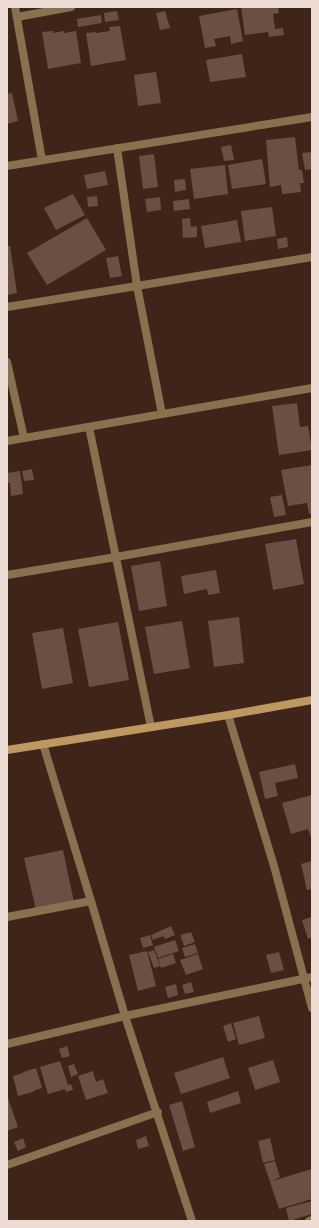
<svg xmlns="http://www.w3.org/2000/svg" width="319" height="1228" font-family="'Noto Sans',sans-serif">
<rect width="100%" height="100%" fill="#3e2419"/>
<path fill="#6b4f42" d="M241,7H278L279,13L273,14L275,29L283,28L284,35L269,37L268,32L245,35Z
M237,9L243,41L231,44L230,36L214,39L216,46L205,48L199,16Z
M117,11L119,20L105,22L104,13Z
M165,11L170,28L160,30L156,13Z
M101,15L102,23L78,27L77,19Z
M120,26L126,60L91,66L86,33L96,32V33L110,31L109,27Z
M53,31V33L64,31V33L76,31L81,63L48,69L42,32Z
M242,54L246,77L210,82L206,60Z
M156,72L161,103L138,106L134,75Z
M12,93L18,121L7,124V94Z
M295,137L299,170H302L304,183H300L301,192L282,194L281,185L270,187L266,140Z
M231,145L234,160L224,161L221,147Z
M312,152V169L305,170L302,153Z
M154,154L158,187L143,189L139,156Z
M262,159L266,184L232,189L228,165Z
M225,165L228,194L194,199L190,169Z
M105,171L108,185L87,189L84,175Z
M185,179L186,190L175,192L174,180Z
M73,194L85,215L56,230L44,208Z
M97,196L98,206L88,207L87,197Z
M160,197L161,210L147,212L145,199Z
M189,199L190,209L174,211L173,201Z
M272,207L276,236L245,241L241,211Z
M87,218L106,250L47,285L27,253Z
M190,218L191,227L197,226V237L183,238L182,219Z
M237,220L241,242L205,248L201,226Z
M287,237L288,247L278,249L277,239Z
M7,246H10L17,293L7,295Z
M118,256L122,276L110,278L106,258Z
M297,403L300,427L308,426L312,450L279,455L272,406Z
M312,465V513L309,514L307,503L288,506L281,470Z
M32,469L34,480L24,481L22,471Z
M20,471L23,494L11,496L10,483H7V473Z
M282,495L286,515L274,517L270,497Z
M296,539L304,584L273,590L265,544Z
M160,561L167,606L139,611L131,566Z
M216,570L220,593L208,595L207,589L184,594L181,576Z
M239,617L244,663L214,667L208,621Z
M182,621L190,668L154,674L145,627Z
M118,622L129,680L89,687L78,629Z
M63,628L73,683L42,689L32,633Z
M295,764L298,778L275,783L278,796L265,799L259,772Z
M312,795V840L308,829L291,834L282,803Z
M63,850L74,902L36,910L24,858Z
M312,861V889L307,890L301,864Z
M312,917V937L308,939L302,920Z
M171,926L175,935L165,939L163,936L153,940L151,935Z
M191,932L195,942L184,946L180,935Z
M150,935L153,945L143,948L140,938Z
M175,940L179,951L158,958L154,947Z
M195,944L198,953L185,957L182,948Z
M154,950L160,966L154,968L148,952Z
M147,951L156,986L138,991L129,955Z
M279,952L284,970L271,973L266,955Z
M173,954L176,963L161,968L158,959Z
M198,954L203,969L186,975L180,960Z
M191,982L194,992L185,994L182,985Z
M176,984L178,995L168,998L165,987Z
M259,1016L265,1038L239,1045L233,1023Z
M231,1023L236,1039L228,1042L223,1026Z
M67,1046L70,1056L62,1058L59,1049Z
M223,1057L230,1078L181,1094L174,1073Z
M273,1060L280,1082L255,1090L248,1068Z
M60,1061L68,1085L71,1084L73,1090L66,1092L65,1089L48,1094L40,1067Z
M74,1064L78,1074L71,1077L68,1066Z
M36,1068L42,1088L33,1091V1092L18,1096L13,1076L23,1073V1072Z
M93,1071L96,1082L103,1079L108,1093L86,1100L78,1076Z
M238,1091L241,1103L210,1113L207,1102Z
M7,1095L18,1127L7,1131Z
M182,1101L195,1147L183,1151L169,1105Z
M146,1136L149,1146L138,1149L136,1140Z
M23,1138L26,1147L18,1151L14,1142Z
M270,1138L275,1160L263,1163L258,1141Z
M275,1161L280,1177L272,1181L312,1169V1199L279,1209L264,1164Z
M312,1201V1214L289,1221L286,1208Z"/>
<g fill="none" stroke-linecap="round" stroke-linejoin="round">
<path stroke="#88714f" stroke-width="8" d="M15,7L42,160
M17,17L71,7
M117,148L137,286L162,414
M7,166L312,117
M7,307L137,286L312,257
M7,362L24,438
M89,427L151,727
M7,441L312,388
M7,575L116,557L312,522
M228,715L274,866L312,1008
M43,744L91,901L125,1016L192,1221
M7,917L91,901
M7,1044L125,1016L312,977
M7,1165L158,1112
M309,1221L312,1220"/>
<path stroke="#bd9860" stroke-width="8" d="M7,750L228,715L312,700"/>
</g>
<rect width="319" height="1228" fill="none" stroke="#eddcd4" stroke-width="16"/>
</svg>
